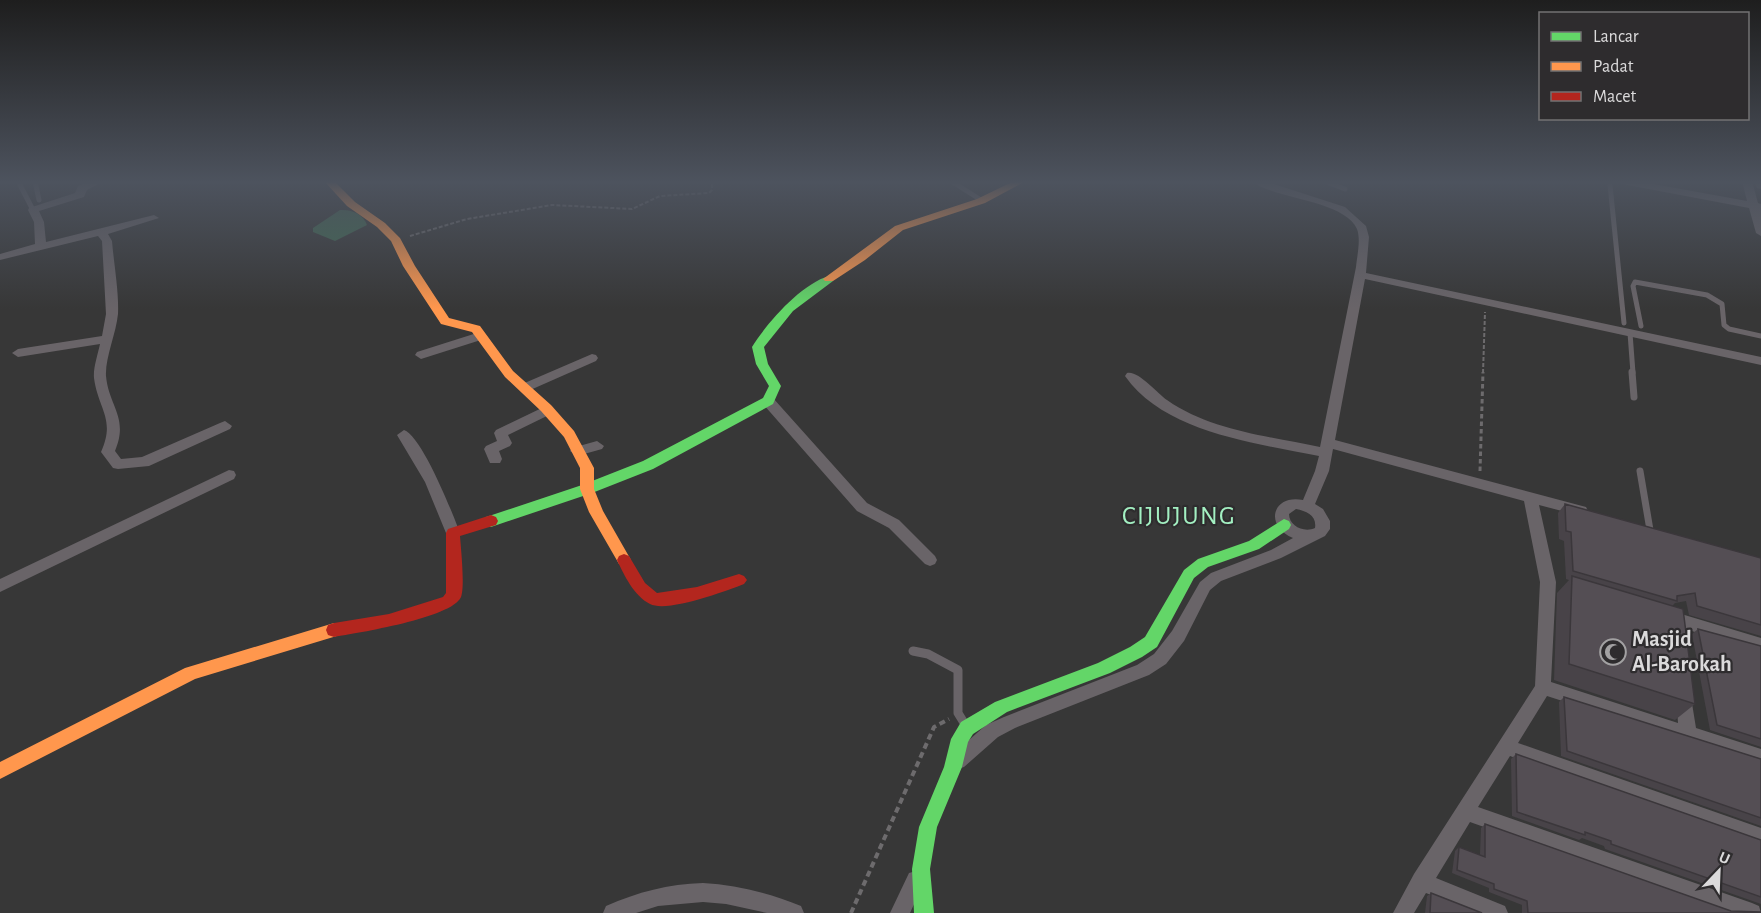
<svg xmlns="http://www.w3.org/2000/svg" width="1761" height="913" font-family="'Alegreya Sans',sans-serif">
<rect width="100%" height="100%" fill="#373737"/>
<path fill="#406c52" d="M340,210C352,209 363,214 367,225L335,241L313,232V228Z"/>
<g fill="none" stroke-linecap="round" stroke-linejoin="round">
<path stroke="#6d6b6d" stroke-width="2" stroke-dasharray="4 2" stroke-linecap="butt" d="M410,236L467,219L552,205L632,209L660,196L709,193L712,190V181
M1483,373L1485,312"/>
<path stroke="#6d6b6d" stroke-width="3" stroke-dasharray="4.5 3" stroke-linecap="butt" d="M1480,471L1483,372"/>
<path stroke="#6d6b6d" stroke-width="4" stroke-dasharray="6 4" stroke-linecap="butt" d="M851,913L934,727L949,719"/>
<path stroke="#696468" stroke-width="5" d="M18,181L33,210
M35,181L39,200
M951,181L981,200
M1324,181L1345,189
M1610,185L1624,323
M1641,326L1633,286L1635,282L1707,295L1722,304L1724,325L1729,329L1761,336
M1630,333L1633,373"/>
<path stroke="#696468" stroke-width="7" d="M1632,372L1634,397
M1640,471L1650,530"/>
<path stroke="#696468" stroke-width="9" d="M913,651L928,654L958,670V713L966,726"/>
<path fill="#696468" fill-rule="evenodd" d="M91,181H104L87,190L84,197L39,211L44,222L46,242L154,215L159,218L108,234L112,241C114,265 119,291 118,314C116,334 105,358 106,376C109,407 129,417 115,451L121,459L142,457L220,423L225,421L232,426L230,429L149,466L118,469L113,468L101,452C116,419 98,409 94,378C93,368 98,354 100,344L18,357L12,353L18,349L102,336L106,314L102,241L98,236L0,260V254L35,244L34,222L28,210L29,208L75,193L78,186Z
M1251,181H1265L1345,207L1366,226L1369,237L1366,273L1761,357V365L1365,279L1335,440L1586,507L1588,511L1586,515L1581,516L1539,505L1556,582L1551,682L1678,723L1676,696L1678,691L1684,689L1690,691L1696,728L1761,749V765L1547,696L1518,743L1761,828V846L1510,756L1478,807L1752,903L1759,906L1761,913H1725L1470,822L1436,878L1505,906L1508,913H1475L1426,893L1414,913H1393L1414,874L1535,686L1540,582L1524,501L1333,449L1329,471L1315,504L1323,509L1330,521V529L1325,536L1281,558L1221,581L1210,590L1184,641L1166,664L1149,675L1015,728L998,737L964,767L958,769L952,767L949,761L952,755L986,725L1004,717L1137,665L1154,654L1172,631L1200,582L1211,573L1271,550L1293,538C1264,526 1272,494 1303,500L1315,471L1319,456C1256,443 1165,433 1125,376L1127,373C1138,370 1157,393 1167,400C1211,431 1269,436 1320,447L1356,267C1357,256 1361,240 1357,229C1344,200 1274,199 1251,181ZM1296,509C1307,511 1317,516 1315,528C1304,533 1289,526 1289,514Z
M1617,181H1637L1747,201L1742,181H1752L1758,203L1761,204V236L1756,233L1749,208L1622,184Z
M1754,181H1761V189L1757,188Z
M480,332L486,336L484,339L421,359L415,355L417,352Z
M592,354L596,355L598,358L596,361L528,391L524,392L518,388L520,385Z
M768,397L773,398L867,503L899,520L935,556L937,560L935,564L930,566L925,564L889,528L857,511L763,404L762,401Z
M548,405L553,407L554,410L553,413L508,435L512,443L510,446L499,451L502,459L500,463H490L484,449L486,446L497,441L494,433L496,430Z
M404,430C422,436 453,514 460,533L458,537H448L446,533L425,482L397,435Z
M597,441L604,446L602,449L577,456L570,451L572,448Z
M229,470L234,471L236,475L234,479L0,592V579Z
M1668,610L1761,638V652L1662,622L1660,617L1662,612Z
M916,871L923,873L925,880L910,913H890L909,873Z
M703,883C737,885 769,893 801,906L804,913H767L726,904L703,902L658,906L636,913H603L606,906C638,892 668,884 703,883Z"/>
<path fill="#63d668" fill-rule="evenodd" d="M829,276L833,277V281L793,311L764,347L768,364L781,386L773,404L653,469L592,493L491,527L486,525L484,521L486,517L582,485L643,461L763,398L769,386L756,364L752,347C767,323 801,284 829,276Z
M1284,519L1289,521L1291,525L1289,529L1259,549L1208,567L1194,578L1157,647L1142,657L1110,673L1007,712L973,734L968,742L962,767L937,827L930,869L934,913H914L912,869L919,827L944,767L951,739L961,722L995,702L1098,663L1130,647L1145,637L1184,570L1198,559L1249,541Z"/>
<path fill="#ff974d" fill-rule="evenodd" d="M324,181H334L355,202L385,223L400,238L415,266L449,318L480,326L513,371L551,405L574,431L594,468V489L603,511L631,560L629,564L624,566L619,564L589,512L580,489V468L564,437L541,411L505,377L472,332L441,324L403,266L391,241L377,227L347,206Z
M1014,181H1026L985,203L903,230L865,260L833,281H825L823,279L895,226L977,199Z
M334,623L340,625L342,630L340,635L195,679L0,779V762L185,668Z"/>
<path fill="#b3261e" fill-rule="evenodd" d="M491,515L496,517L498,521L496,525L460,536C461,549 465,587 461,597C452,618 357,633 334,637L328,635L326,630L328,625L334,623L389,614L443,597L446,593V533L448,529Z
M624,554L629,556L645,583L657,593L697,587L739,574L744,576L747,580L744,584C726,591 667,613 650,604C634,596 624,575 617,560L619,556Z"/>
</g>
<path fill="#484348" d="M1565,504L1761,558V636L1689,615L1686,601L1675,603L1672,606L1695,704L1675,720L1554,680L1557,593L1569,580L1566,579L1564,541L1559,539L1558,513Z
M1698,629L1761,646V747L1710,730L1692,634Z
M1564,697L1761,759V826L1561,756L1559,702Z
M1516,754L1761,840V904L1605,849L1604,846L1582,838L1579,840L1512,816L1511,759Z
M1485,824L1731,911L1761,913H1522V905L1489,892V888L1452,873L1455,851L1459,847L1480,855L1481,828Z
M1431,893L1482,913H1425L1427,896Z"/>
<path fill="#544e54" stroke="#3b373b" stroke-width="1.5" d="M1565,504L1761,558V625L1697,606L1695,593L1677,596V601L1573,571L1571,532L1566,531Z
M1572,576L1683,609L1695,704L1569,664Z
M1698,629L1761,646V739L1717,725Z
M1564,697L1761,759V818L1567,751Z
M1516,754L1761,840V897L1611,844V841L1585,832V835L1517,812Z
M1485,824L1731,911L1761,912V913H1528L1527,901L1494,889V884L1457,870L1459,847L1485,857Z
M1431,893L1482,913H1430Z"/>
<linearGradient id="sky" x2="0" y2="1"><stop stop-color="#1e1e1e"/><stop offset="0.59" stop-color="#4d535e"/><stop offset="1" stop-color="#4d535e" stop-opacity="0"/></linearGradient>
<rect width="1761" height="309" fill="url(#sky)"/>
<defs>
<g id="mosque-ring" transform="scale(1.35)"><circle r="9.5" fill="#2e2c2e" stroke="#a2a1a2" stroke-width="1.5"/><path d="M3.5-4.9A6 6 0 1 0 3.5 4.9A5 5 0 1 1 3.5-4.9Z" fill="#a2a1a2"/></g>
</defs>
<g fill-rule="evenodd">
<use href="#mosque-ring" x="1613" y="652"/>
</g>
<g text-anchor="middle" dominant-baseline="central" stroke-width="4.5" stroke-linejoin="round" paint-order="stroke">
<g font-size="22" font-weight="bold" fill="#dbdadb" stroke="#2e2c2e" text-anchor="start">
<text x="1632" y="639">Masjid<tspan x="1632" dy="25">Al-Barokah</tspan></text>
</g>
<g font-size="26" letter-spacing="1.5" fill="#a3f0c2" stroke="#2e2c2e">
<text x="1179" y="516">CIJUJUNG</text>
</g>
</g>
<rect x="1539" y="12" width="210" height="108" fill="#2e2c2e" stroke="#737273" stroke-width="1.5"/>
<rect x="1551" y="32" width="30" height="9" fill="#63d668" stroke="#737273" stroke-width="1.5"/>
<text x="1593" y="42" font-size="18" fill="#dbdadb">Lancar</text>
<rect x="1551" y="62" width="30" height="9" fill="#ff974d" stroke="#737273" stroke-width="1.5"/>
<text x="1593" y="72" font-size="18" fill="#dbdadb">Padat</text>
<rect x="1551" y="92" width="30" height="9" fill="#b3261e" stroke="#737273" stroke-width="1.5"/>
<text x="1593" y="102" font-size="18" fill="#dbdadb">Macet</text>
<g transform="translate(1719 871) rotate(23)" stroke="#2e2c2e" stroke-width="4.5" paint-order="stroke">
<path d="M0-4.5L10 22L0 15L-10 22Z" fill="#dbdadb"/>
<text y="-9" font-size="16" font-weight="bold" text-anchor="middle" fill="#dbdadb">U</text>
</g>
</svg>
